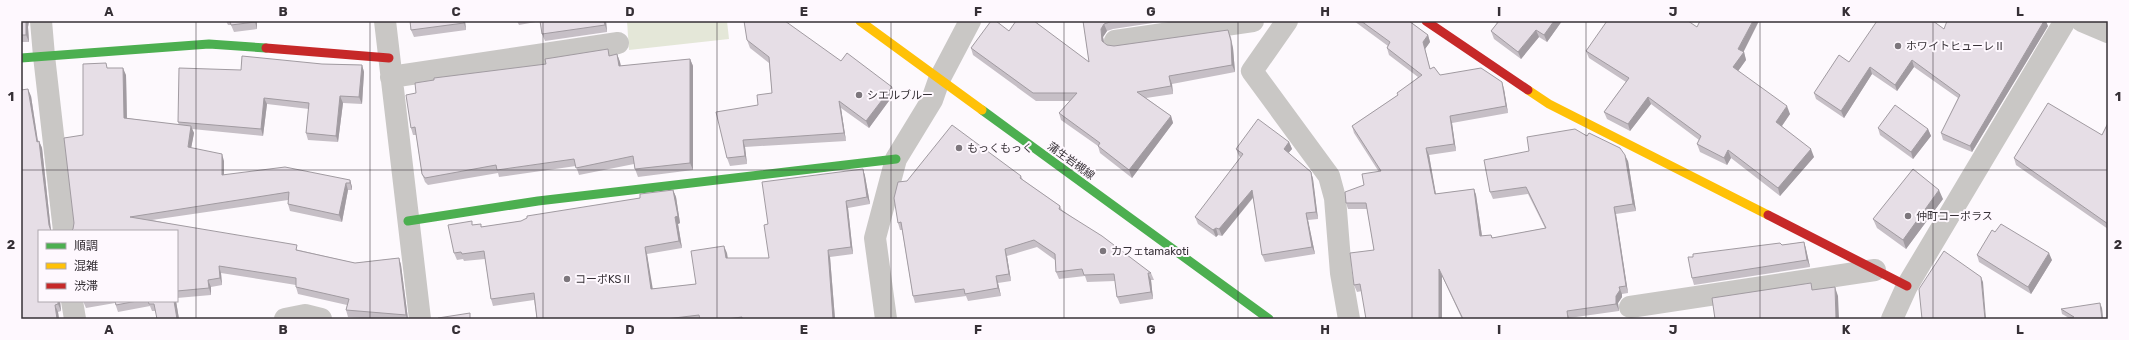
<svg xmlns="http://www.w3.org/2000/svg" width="2129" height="340" font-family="Rubik,'Noto Sans JP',sans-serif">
<rect width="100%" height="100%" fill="#fdf9fd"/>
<path fill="#e4e7d8" d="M627,21H727L729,39L629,50Z"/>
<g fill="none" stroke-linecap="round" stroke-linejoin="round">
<path stroke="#c9c7c5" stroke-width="22" d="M41,21L44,56L64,231
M385,21L420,319
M1287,21L1252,71L1329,176L1335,198L1341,273L1349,319
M2082,21L2108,32
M1115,41L1253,21
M391,77L618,43
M72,301L75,319
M1630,307L1875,270
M285,319L305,315L321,319
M886,319L875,238L896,159L932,100L939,80L970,21
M1892,319L1907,286L2065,21"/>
<path stroke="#4caf50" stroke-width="9" d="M21,58L209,44L266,48
M982,110L1269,319
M408,221L538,201L896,159"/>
<path stroke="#ffc107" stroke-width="9" d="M860,21L982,110
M1528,90L1549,104L1768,215"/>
<path stroke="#c62828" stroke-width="9" d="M1426,21L1528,90
M266,48L389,58
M1768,215L1907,286"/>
</g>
<path fill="#c6bfc6" d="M21,21H29L28,27L29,42H21Z
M226,21H257V29L234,32L231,25H228Z
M410,21H465L466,30L414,37L411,30Z
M517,21H606L607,32L545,41L542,34L541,21L519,25Z
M1083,21H1166L1113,29L1107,31L1103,37L1104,43L1107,45L1114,46L1228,30L1231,37L1233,48L1235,72L1172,84L1173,94L1146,98L1171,116L1173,123L1132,178L1100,153L1098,146L1061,120L1059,113L1070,101H1036L973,55L971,48L1009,31L1089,62Z
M1354,21H1409L1428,35L1430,42L1425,49L1430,69L1440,75L1504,89L1508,113L1452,123L1456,151L1429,155L1436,194L1474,189L1476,195L1482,236L1491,235L1493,238L1545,228L1528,194L1493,199L1490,192L1628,161L1636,211L1616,214L1628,293L1622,294V297L1618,303L1619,311L1569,318V319H1462L1442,276V319L1362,291L1357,292L1354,285L1374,250L1367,209H1348L1346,203L1364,185L1379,172L1354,133L1352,126L1398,95L1418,77L1389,55L1387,48L1388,46Z
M1495,21H1562L1547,42L1539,37L1521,59L1494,39L1491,31L1497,23Z
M2048,26L1972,152L1943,140L1941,133L1958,98L1914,67L1897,91L1872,74L1844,118L1816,99L1814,93L1849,62L1944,29Z
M1697,27L1744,52L1746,60L1738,71L1790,114L1782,126L1814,157L1780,196L1731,158L1727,165L1700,152L1697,144L1699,140L1651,104L1630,131L1607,119L1604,112L1626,82L1589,58L1586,51Z
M747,40L841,61L894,94L869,128L841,108L846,141L745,147L747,164L730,166L727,158L758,105L772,93L769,63L750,48Z
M608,49L610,56L617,54L620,62L621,66L690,59L693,66V170L638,177L635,169L634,164L579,175L576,166L499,177L498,173L428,185L425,182L422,174L416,135H413L411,128L546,64Z
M322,64L362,65L364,72L362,104L343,103L338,142L308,140L306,133L309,109L267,104L263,136L192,129L194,133L191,148L224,161V175L350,180L352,187V190H348L342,222L290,211L288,204V200L152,220L299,250L355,263L399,258L401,265L408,319H374L348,317L346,310L347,305L298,294L296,287V285L221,273L222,285L211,287V295L177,298V231L73,229L83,135L108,68L126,75L127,118L179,125L178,122L241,70Z
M31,96L38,141H39L42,148L51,231L60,301L61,311L58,312L59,319H21Z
M2108,123V229L2016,165L2014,158L2102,135Z
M1878,128L1928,129L1931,136L1913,159L1880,135Z
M1289,142L1292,149L1288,153L1311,172L1313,179L1318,219L1308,220L1315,254L1265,262L1262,255L1253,198L1222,236L1218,235L1216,237L1198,224L1195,217L1241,158L1239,156L1236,149Z
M863,169L865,176L870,204L848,208L853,254L830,257L835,319H537L534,300L493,306L491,299L485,259L464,261L463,259L457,260L454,253L473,225L482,227L521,221L640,198L673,190L676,197L680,223L678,224L682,248L647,254L652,289L696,284L724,246L727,258H769L768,224Z
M1021,176L1023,180L1060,206L1062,210L1151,273L1154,280H1151L1153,299L1120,304L1117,297L1115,281L1087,282L1085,276L1059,279L1056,272L1055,260L1037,247L1007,256L1011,281L998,283L1001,296L968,301L966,296L915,303L913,296L902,230H900L898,223Z
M1943,199L1906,249L1877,228L1873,219Z
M1995,232L2052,260L2031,294L1979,262L1977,255Z
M1804,242L1806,249L1810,267L1694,285L1692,278L1782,245Z
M83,301H176L179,319H157L156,311H152L150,306L118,312L115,303L86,308Z
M2102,308L2103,319H2062L2069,318L2062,314L2061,309Z"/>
<path fill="#a19ba1" d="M26,21H29L28,27L29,42L26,35Z
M255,21H257V29L255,22Z
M463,21H465L466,30L464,23Z
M604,21H606L607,32L605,25Z
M1554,21H1562L1547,42L1544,35Z
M1753,21H1759L1742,55L1744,52L1746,60L1736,74L1733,67L1738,49Z
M2044,21H2046L2048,26L1972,152L1970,146Z
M1104,24L1107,31L1103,37L1105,48L1102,41L1101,29Z
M1228,30L1233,48L1235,72L1232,65Z
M1536,30L1539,37L1521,59L1518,52Z
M1428,35L1430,42L1425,49L1432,76L1423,42Z
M617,54L620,62L622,74L619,66Z
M690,59L693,66V170L690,163Z
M1912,60L1914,67L1897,91L1895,85Z
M362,65L364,72L362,104L359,97Z
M1870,67L1872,74L1844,118L1841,111Z
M123,68L126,75L127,125L124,118Z
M1169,76L1172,84L1173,94L1171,86Z
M1502,82L1504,89L1508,113L1506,106Z
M892,87L894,94L869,128L866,121Z
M28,89L31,96L39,149L37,142Z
M340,96L343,103L338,142L336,136Z
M1648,97L1651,104L1630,131L1628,124Z
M264,98L267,104L263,136L261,129Z
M839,101L841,108L846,141L844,133Z
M1787,106L1790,114L1779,130L1776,122Z
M1171,116L1173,123L1132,178L1129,170Z
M1450,116L1452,123L1456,151L1454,144Z
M191,126L194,133L190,154L188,147Z
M1928,129L1931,136L1913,159L1911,152Z
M743,140L745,147L747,164L745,156Z
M39,141L42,148L51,231L49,225Z
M1289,142L1292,149L1286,156L1284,149Z
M1426,148L1429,155L1437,201L1435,194Z
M1811,149L1814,157L1780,196L1778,188Z
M1728,150L1731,158L1727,165L1724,158Z
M222,154L224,161V182L222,175Z
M1625,155L1628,161L1636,211L1633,204Z
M863,169L865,176L870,204L867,197Z
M1311,172L1313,179L1318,219L1316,212Z
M350,180L352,187V190L350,183Z
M346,183L348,190L342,222L339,215Z
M1474,189L1476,195L1483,243L1480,236Z
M673,190L676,197L680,223L678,224L682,248L679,241L675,217Z
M1252,190L1254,196L1222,236L1219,229Z
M1939,190L1943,199L1906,249L1903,240Z
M846,201L848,208L853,254L851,247Z
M1614,207L1616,214L1628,293L1626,286Z
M1306,213L1308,220L1315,254L1312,247Z
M1216,228L1218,235L1216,237L1213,230Z
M1804,242L1806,249L1810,267L1807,260Z
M724,246L727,253L729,265L726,258Z
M645,247L647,254L654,296L651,289Z
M1005,249L1007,256L1011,281L1009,274Z
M828,250L830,257L835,319H833Z
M2049,253L2052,260L2031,294L2028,287Z
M399,258L401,265L408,319H407L406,315Z
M219,266L221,273L222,285L220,278Z
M1439,269L1442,276V319H1439Z
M1148,273L1151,280L1153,299L1151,292Z
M996,276L998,283L1001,296L998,288Z
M1981,277L1983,282L1986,319H1985Z
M208,280L211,287V295L209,288Z
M1619,287L1622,294V297L1618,303L1619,311L1616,304V296Z
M1835,287L1838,296L1839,319H1836Z
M58,301H60L61,311L58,304Z
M174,301H176L179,319H177Z
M2100,303L2102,308L2103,319H2102Z
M55,305L58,312L59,319H57Z
M1567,311L1569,318V319H1568Z"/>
<path fill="#e6dee6" stroke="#a19ba1" d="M21,21H26V35H21Z
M230,21H255V22L231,25Z
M410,21H463L464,23L411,30Z
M540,21H604L605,25L542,34Z
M744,21H785L841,61L847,53L892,87L866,121L839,101L844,133L743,140L745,156L727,158L716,112L758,105L757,95L772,93L769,57L747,40Z
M991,21H996L1009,31L1016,21H1034L1089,62L1083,21H1113L1104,24L1101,29L1102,41L1107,45L1114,46L1228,30L1231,41L1232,65L1169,76L1171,86L1137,92L1171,116L1129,170L1098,146L1100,143L1059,113L1077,93H1033L971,48Z
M1361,21H1409L1428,35L1423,42L1430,69L1434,67L1440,75L1481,68L1502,82L1506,106L1450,116L1454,144L1426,148L1435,194L1474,189L1480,236L1491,235L1492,238L1546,228L1526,187L1490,192L1484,160L1529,151L1527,137L1575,129L1587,136L1589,133L1620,148L1625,155L1633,204L1614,207L1626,286L1619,287L1620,290L1616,296V304L1567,311L1568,319H1463L1439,269V319H1366L1360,284L1354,285L1350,253L1374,250L1366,203H1346L1345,192L1364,185L1362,174L1381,171L1352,126L1398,95L1397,93L1422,75L1387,48L1390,42Z
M1499,21H1554L1544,35L1536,30L1518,52L1491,31Z
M1607,21H1688L1697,27L1700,21H1753L1738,49L1744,52L1733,67L1787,106L1776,122L1811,149L1778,188L1728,150L1724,158L1697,144L1701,136L1648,97L1628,124L1604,112L1629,78L1586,51Z
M1877,21H1933L1944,29L1947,21H2044L1970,146L1941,133L1960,95L1912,60L1895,85L1870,67L1841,111L1814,93L1839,55L1849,62Z
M608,49L609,56L617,54L619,66L690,59V163L635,169L633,156L576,168L574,159L497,170L496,165L425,178L422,174L415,127L411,128L406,95L416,93L415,83L434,80V78L546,64L545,59Z
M242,56L322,64L362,65L359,97L340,96L336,136L306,133L309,103L264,98L261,129L178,122L179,68L241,70Z
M106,63L107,68H123L124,118L191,126L188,147L222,154V175L285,167L350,180V183H346L339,215L288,204L289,192L130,217L297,245L296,250L355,263L399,258L406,315L346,310L349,299L296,287V278L219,266L220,278L208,280L209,288L177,291V231H71L73,229L74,223L64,138L83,135V64Z
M28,89L37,142L39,141L49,225L51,231H39V301H58V304L55,305L57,319H21V90Z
M2048,103L2102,135L2108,123V224L2014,158Z
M1895,105L1928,129L1911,152L1878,128Z
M1258,119L1289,142L1284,149L1311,172L1316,212L1306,213L1312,247L1262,255L1252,190L1219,229L1216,228L1213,230L1195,217L1243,154L1236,149Z
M952,125L1021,176L1020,178L1060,206L1059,209L1102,236L1151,273H1148L1151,292L1117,297L1114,274L1084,275L1082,269L1056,272L1055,254L1034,240L1005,249L1009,274L996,276L998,288L965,294L964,289L913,296L901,222L898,223L894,198L898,182L907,181Z
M863,169L867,197L846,201L851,247L828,250L833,319H742V317L727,319H700L699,315L666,319H537L534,293L491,299L484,251L462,254L461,252L454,253L448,225L472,221V225L481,224V227L521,221L527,218V216L640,198V194L673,190L678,216L675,217L679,241L645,247L651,289L696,284L691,251L724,246L726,258H769L764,225L768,224L762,182Z
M1913,169L1939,190L1903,240L1873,219Z
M2001,224L2049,253L2028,287L1977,255L1992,230L1995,232Z
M1804,242L1807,260L1692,278L1688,257H1693V254L1780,243L1782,245Z
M1944,251L1981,277L1985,319H1922L1919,289Z
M1811,283L1812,290L1835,287L1836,319H1715L1712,298Z
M115,301H137L116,305Z
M148,301H174L177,319H157L154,304H149Z
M2100,303L2102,319H2062L2074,317L2061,309Z
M470,313V319H438V318Z"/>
<path fill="none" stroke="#363036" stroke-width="1" stroke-opacity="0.55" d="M196,21V319M370,21V319M543,21V319M717,21V319M891,21V319M1064,21V319M1238,21V319M1412,21V319M1586,21V319M1760,21V319M1933,21V319M21,170H2108"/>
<g fill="#7c767c" stroke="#fef8fe" stroke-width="1.5">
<circle cx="1898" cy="46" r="4"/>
<circle cx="859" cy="95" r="4"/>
<circle cx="959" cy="148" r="4"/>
<circle cx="1908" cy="216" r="4"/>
<circle cx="1103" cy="251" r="4"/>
<circle cx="567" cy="279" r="4"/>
</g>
<g text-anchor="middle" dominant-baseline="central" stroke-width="4" stroke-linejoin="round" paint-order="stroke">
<g font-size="11" fill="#363036" stroke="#fef8fe" text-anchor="start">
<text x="1906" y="46">ホワイトヒューレⅡ</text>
<text x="867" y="95">シエルブルー</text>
<text x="967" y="148">もっくもっく</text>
<text x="1916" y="216">仲町コーポラス</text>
<text x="1111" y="251">カフェtamakoti</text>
<text x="575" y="279">コーポKSⅡ</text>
</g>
<g font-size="11" fill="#363036" stroke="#fef8fe">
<text transform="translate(1071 161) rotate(36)">蒲生岩槻線</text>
</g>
</g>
<rect width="2129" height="340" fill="none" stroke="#fef8fe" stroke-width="44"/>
<rect x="38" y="230" width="140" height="72" fill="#fef8fe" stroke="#aea8ae"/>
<rect x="46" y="243" width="20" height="6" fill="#4caf50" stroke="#aea8ae"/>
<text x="74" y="250" font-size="12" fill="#363036">順調</text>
<rect x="46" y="263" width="20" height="6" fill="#ffc107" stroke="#aea8ae"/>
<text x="74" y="270" font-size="12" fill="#363036">混雑</text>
<rect x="46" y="283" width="20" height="6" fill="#c62828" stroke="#aea8ae"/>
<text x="74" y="290" font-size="12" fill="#363036">渋滞</text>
<rect x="22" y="22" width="2085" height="296" fill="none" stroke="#363036" stroke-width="1.5"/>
<g font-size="13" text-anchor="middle" font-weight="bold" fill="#363036">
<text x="109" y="16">A</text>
<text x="283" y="16">B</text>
<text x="456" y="16">C</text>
<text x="630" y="16">D</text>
<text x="804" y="16">E</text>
<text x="978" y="16">F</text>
<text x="1151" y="16">G</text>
<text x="1325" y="16">H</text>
<text x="1499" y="16">I</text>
<text x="1673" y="16">J</text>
<text x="1846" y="16">K</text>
<text x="2020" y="16">L</text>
<text x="11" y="101">1</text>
<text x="2118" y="101">1</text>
<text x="11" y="249">2</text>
<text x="2118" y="249">2</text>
<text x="109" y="334">A</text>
<text x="283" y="334">B</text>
<text x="456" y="334">C</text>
<text x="630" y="334">D</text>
<text x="804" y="334">E</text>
<text x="978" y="334">F</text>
<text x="1151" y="334">G</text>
<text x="1325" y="334">H</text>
<text x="1499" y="334">I</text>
<text x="1673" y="334">J</text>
<text x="1846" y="334">K</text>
<text x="2020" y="334">L</text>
</g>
</svg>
